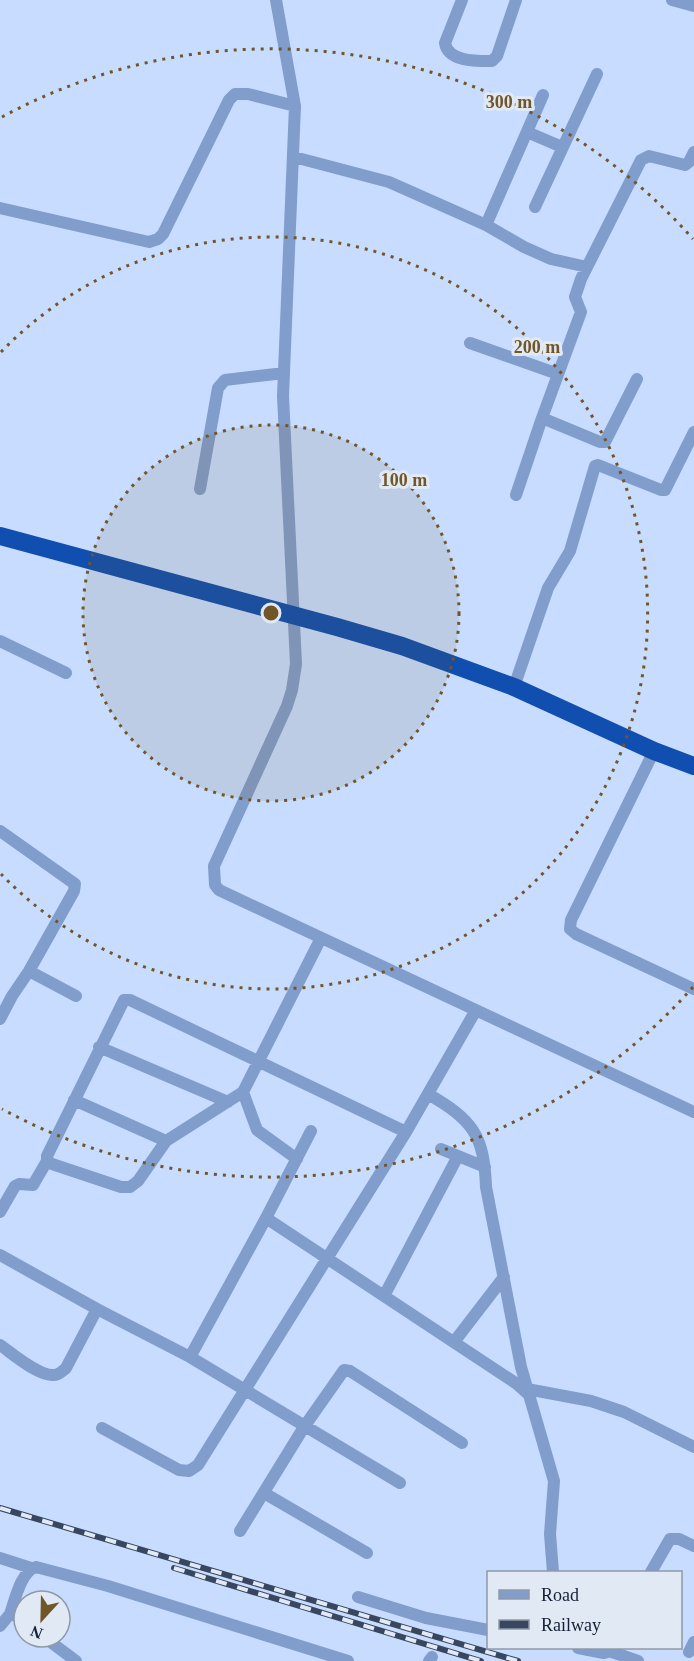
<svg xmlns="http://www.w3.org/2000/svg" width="694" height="1661" font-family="'Times New Roman',serif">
<rect width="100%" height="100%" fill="#c7dcfe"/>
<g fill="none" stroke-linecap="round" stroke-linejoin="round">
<path stroke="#819dcb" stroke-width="12" d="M276,0L295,106L283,396L296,664L292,690L287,706L214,866L215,885L219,890L694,1112
M462,0L445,43C448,62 477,61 492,61L497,56L516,0
M672,0L694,6
M527,132L562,147
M294,157L389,182L486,225L543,95
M535,207L597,74
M0,208L149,242L158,239L163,234L229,100L235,94H248L295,106
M486,225L524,247L551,259L587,267
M470,343L558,374
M637,379L605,442H600L542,418L581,312L575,297L581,279L641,160L649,156L685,165L689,162L694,152
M200,489L218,388L225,380L284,373
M516,495L542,418
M0,641L66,673
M514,687L548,588L570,551L595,466L598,465L661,490H665L694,432
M654,751L571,920L570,929L576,934L694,989
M0,831L75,884L74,891L29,971L12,996L0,1019
M321,938L243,1092L166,1141L138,1181L130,1187H121L52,1164L47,1161V1156L124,1000H130L406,1132L476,1010
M29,971L76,996
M99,1047L228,1102
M243,1092L257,1130L297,1159
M428,1094C473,1120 484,1135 486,1187L521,1367L554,1481L550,1534L553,1572
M74,1100L166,1141
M441,1149L485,1167
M0,1212L15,1186L19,1184L33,1185L47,1161
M266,1218L311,1131
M0,1255L97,1309L190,1357L400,1483
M384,1296L458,1156
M454,1342L504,1277
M0,1345C12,1353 43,1381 58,1374C59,1374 65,1369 66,1368L97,1309
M190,1357L266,1218L517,1384L527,1393
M527,1389L591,1401L624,1412L694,1447
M102,1428L179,1470L189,1471L198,1465L406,1132
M264,1493L367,1553
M240,1531L304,1427L344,1370L350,1371L462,1443
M0,1558L31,1568
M651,1572L670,1539H679L694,1546
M358,1597L426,1618L488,1630
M10,1614C15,1600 21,1571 36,1567L108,1586L348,1661
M0,1626L10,1614H13L24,1622
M44,1637L76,1661
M578,1648L604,1653L607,1652L612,1648
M609,1651L638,1661
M689,1652L694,1642
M429,1661L432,1657"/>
<path stroke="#104eaf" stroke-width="18" d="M0,536L337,627L402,646L514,687L654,751L694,766"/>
<g stroke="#38475f" stroke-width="6">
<path id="rail" d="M0,1508L518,1661
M174,1568L481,1661"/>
</g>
<use href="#rail" stroke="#e1e9f4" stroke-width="4" stroke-dasharray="11" stroke-linecap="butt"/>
</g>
<circle cx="271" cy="613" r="188" fill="#715728" fill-opacity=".12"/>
<g fill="none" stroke="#715728" stroke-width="3" stroke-dasharray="3 6">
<circle cx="271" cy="613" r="188"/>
<path d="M1 352A376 376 0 1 1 1 874"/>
<path d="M693 987A564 564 0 0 1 2 1109M2 117A564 564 0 0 1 693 239"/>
</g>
<circle cx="271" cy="613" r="9" fill="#715728" stroke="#e1e9f4" stroke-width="3"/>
<g font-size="18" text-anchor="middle" font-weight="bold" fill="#715728" stroke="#e1e9f4" stroke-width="6" stroke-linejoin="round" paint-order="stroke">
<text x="509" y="108">300 m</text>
<text x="537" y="353">200 m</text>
<text x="404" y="486">100 m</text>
</g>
<rect x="487" y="1571" width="195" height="78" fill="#e1e9f4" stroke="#8f99a8" stroke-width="1.5"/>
<rect x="499" y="1590" width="30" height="9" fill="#819dcb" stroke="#8f99a8" stroke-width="1.5"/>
<text x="541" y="1601" font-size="18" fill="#132035">Road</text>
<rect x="499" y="1620" width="30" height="9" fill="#38475f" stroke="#8f99a8" stroke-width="1.5"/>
<text x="541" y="1631" font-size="18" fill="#132035">Railway</text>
<g transform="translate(42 1619) rotate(202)"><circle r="28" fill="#e1e9f4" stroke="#8f99a8" stroke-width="1.5"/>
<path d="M0-4.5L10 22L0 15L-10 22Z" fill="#715728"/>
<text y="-9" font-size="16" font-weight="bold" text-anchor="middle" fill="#132035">N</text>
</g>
</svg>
